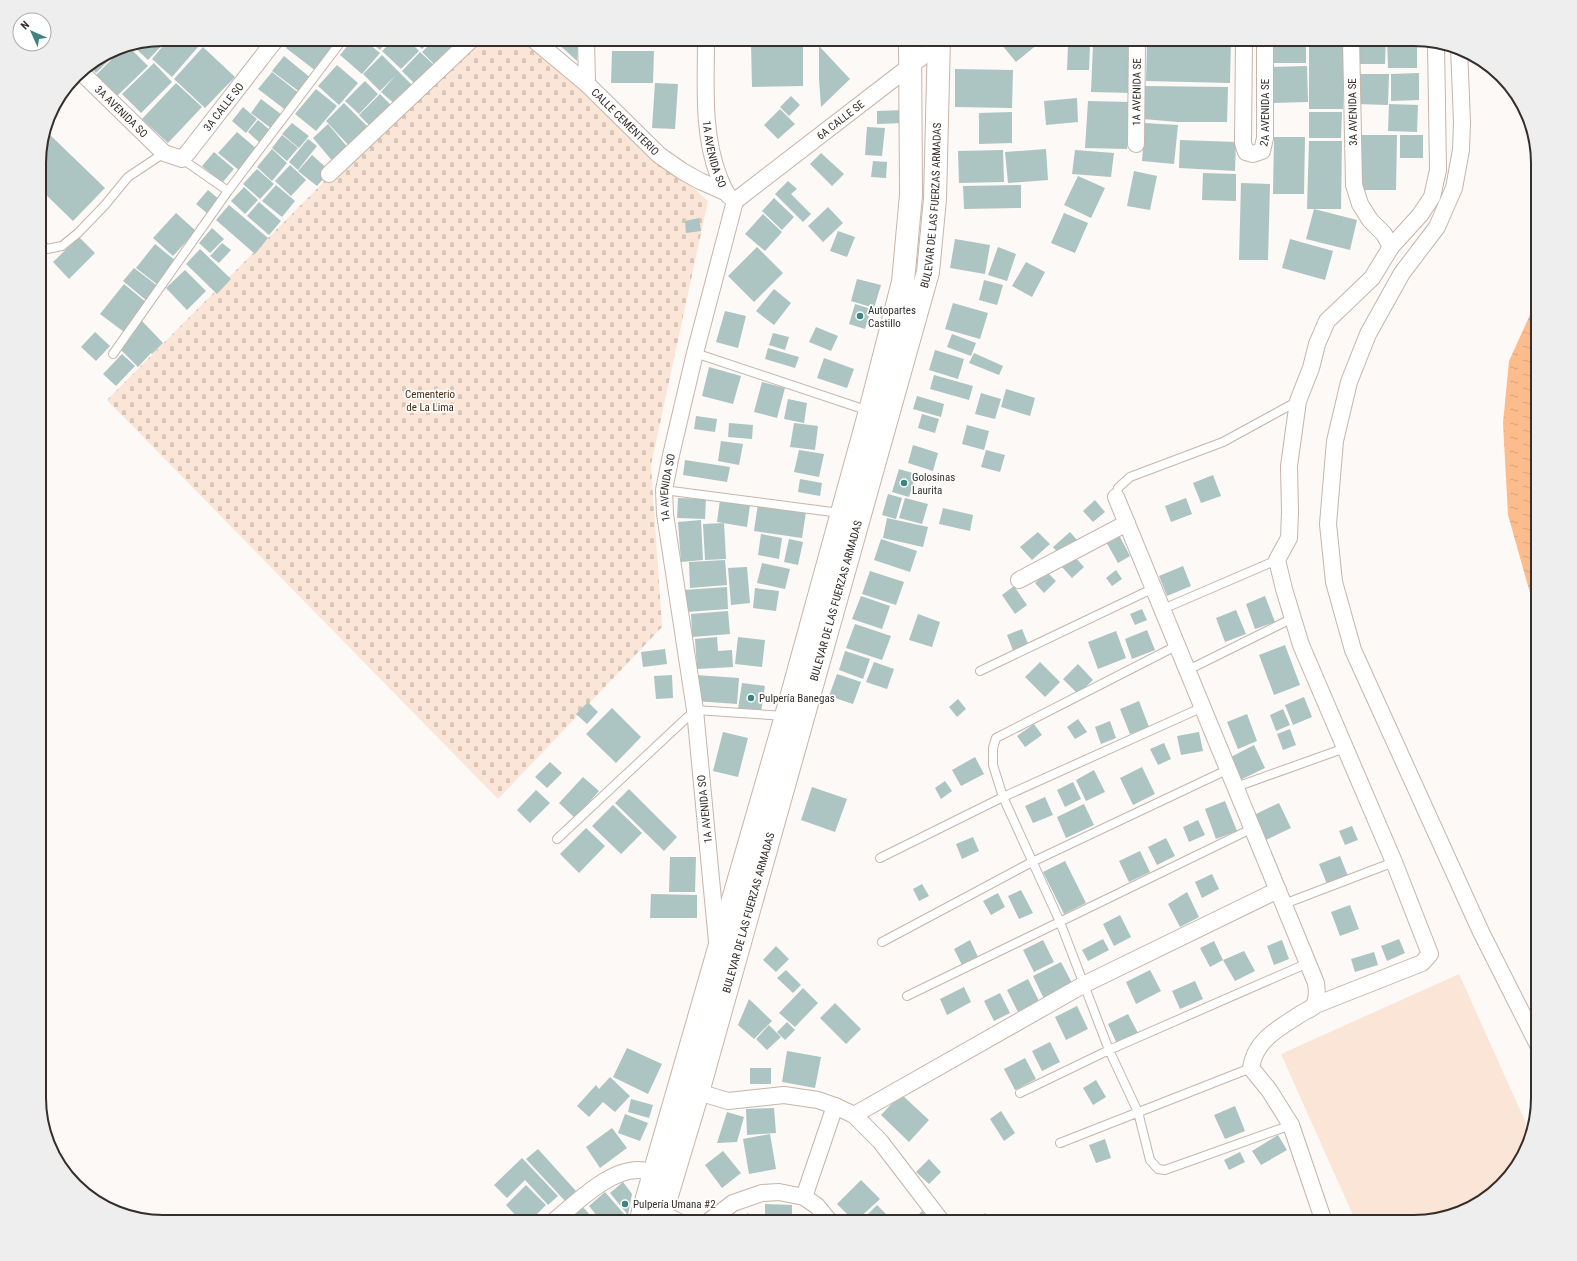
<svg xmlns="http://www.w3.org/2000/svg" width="1577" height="1261" font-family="'Roboto Condensed',sans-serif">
<defs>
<pattern id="cemetery-stones" width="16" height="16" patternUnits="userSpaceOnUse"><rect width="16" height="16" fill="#fbe5d6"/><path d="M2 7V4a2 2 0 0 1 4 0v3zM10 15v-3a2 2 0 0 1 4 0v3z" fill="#d8c5b8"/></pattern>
<pattern id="water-ripples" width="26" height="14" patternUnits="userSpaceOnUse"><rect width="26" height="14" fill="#fdbc8c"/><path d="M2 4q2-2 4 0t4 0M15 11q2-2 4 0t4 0" fill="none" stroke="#d9a279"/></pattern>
</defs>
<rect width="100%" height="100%" fill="#fdf9f7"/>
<path fill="url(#cemetery-stones)" d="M466,39H528L708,201L651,465L662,627L498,799L107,400Z"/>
<path fill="#fbe5d6" d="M1459,974L1531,1134L1529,1145L1507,1180L1469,1209L1414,1222H1356L1281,1054Z"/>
<path fill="url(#water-ripples)" d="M1538,297V609L1532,600L1508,515L1503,423L1509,361Z"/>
<path fill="#acc4c2" d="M163,39H168L148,60L132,45Z
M169,39H190L198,47L172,77L152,59Z
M293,39H340L316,71L286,48Z
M353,39H363L380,53L362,74L340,55Z
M367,39H388L380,50Z
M394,39H407L419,51L401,69L382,51Z
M411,39H432L422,49Z
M435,39H453L459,45L437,67L422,52Z
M553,39H578L577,61Z
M594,39H652V43L594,42Z
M870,39H897V45L870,46Z
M997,39H1044L1016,62Z
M1147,39H1231L1230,83L1146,81Z
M1269,39H1306V63H1269Z
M1355,39H1386L1385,64H1355Z
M1387,40H1417V68H1388Z
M803,42V86L752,87L751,43Z
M1309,42H1343V109H1309Z
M1068,45H1090L1089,70H1067Z
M1093,45L1134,46L1132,93L1091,92Z
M128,46L148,66L115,98L94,77L124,47Z
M819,46L850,79L821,107L819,79Z
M122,47L96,73L89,65L116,48Z
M203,47L235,77L205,108L174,79Z
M612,51H654L653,83H611Z
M420,52L435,66L417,86L402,71Z
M382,55L414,87L397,106L381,92L396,75L380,91L363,74Z
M284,56L312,79L301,93L272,71Z
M154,63L172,82L141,113L122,94Z
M337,65L358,83L339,105L318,86Z
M1307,66L1308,102L1271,103V67Z
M955,69L1013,70L1012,108L955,107Z
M272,72L300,94L287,111L258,89Z
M1419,73V100L1391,101V74Z
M1356,74H1389L1388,105L1356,104Z
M365,81L378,94L359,114L345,101Z
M176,83L202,107L168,143L142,119Z
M655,83L678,84L675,129L652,128Z
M1144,86L1228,87L1227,122H1178L1143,119Z
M316,89L337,106L316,131L295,114Z
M380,94L394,108L373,129L359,115Z
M791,96L800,105L789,116L780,107Z
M1077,98L1078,122L1046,125L1044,101Z
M261,99L282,115L272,129L251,113Z
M1088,101L1130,102L1127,149L1085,148Z
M344,103L371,130L352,149L326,121Z
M1389,104L1418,105L1417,132L1388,131Z
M243,107L257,119L246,133L232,121Z
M780,109L795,124L778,139L764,125Z
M905,110V123L877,124V111Z
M1012,112V143L979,144V113Z
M1309,112H1342L1341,138H1309Z
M258,120L271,131L261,144L248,132Z
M292,123L309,136L299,148L282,134Z
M1145,123L1178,125L1174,164L1142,161Z
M328,124L350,150L334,163L313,138Z
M867,127L885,128L882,156L865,155Z
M46,131L105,188L73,221L39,188V155Z
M237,132L258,150L240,171L218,153Z
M282,135L298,148L287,161L272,148Z
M1359,135H1397L1396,190H1358Z
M1400,135H1423V158H1400Z
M1274,137H1305L1304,194H1273Z
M308,139L317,146L298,170L289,162Z
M1180,140L1236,142L1235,171L1179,168Z
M1309,141H1342L1341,209H1307Z
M272,149L287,163L272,181L257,167Z
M1046,149L1048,180L1008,183L1005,152Z
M1003,150L1004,182L959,183L958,151Z
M1075,150L1114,153L1111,177L1072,174Z
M214,152L234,169L222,183L202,166Z
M821,153L844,174L832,186L810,164Z
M312,155L330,171L317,186L298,171Z
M873,161L887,162L886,178L871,177Z
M290,165L306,180L291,196L275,181Z
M257,169L274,184L260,199L243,184Z
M1134,171L1157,176L1150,210L1127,206Z
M1203,173L1236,174V201L1202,200Z
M1078,176L1105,188L1091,218L1064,205Z
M788,181L797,189L791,194L811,214L803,222L775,194Z
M1241,183L1270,184L1268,260H1239Z
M276,185L295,201L282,217L262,201Z
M1021,185V208L964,209L963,186Z
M244,187L258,200L245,214L231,201Z
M208,190L220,200L208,214L196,204Z
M774,198L794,217L782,230L762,211Z
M259,202L281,221L269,235L247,216Z
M229,205L268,238L255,254L216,220Z
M828,207L843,223L823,242L808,226Z
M1314,209L1357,220L1350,250L1306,239Z
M176,213L196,231L173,256L153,238Z
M1064,213L1088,223L1075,253L1051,243Z
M763,214L782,232L765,251L745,234Z
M699,218L701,231L686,233L685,221Z
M212,228L224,239L210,253L199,243Z
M838,231L855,237L847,257L830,251Z
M79,237L95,253L69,279L53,262Z
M955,239L990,245L985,274L950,268Z
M1290,239L1333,251L1325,280L1282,268Z
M222,243L231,250L219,263L210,256Z
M155,244L176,261L158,285L136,268Z
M757,247L783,273L754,302L728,276Z
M998,247L1016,254L1007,281L988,275Z
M200,249L231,279L217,294L186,264Z
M1026,262L1045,272L1032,297L1012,286Z
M134,268L159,287L147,301L123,281Z
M185,270L206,291L187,310L166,288Z
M857,279L881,285L874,308L851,301Z
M984,280L1003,285L997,305L979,300Z
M124,284L147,303L124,332L100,314Z
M774,289L791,303L774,325L756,311Z
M953,303L988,313L980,339L945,329Z
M855,304L871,309L865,329L849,324Z
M725,311L746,316L738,348L716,342Z
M142,321L163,343L152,354L130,333Z
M816,327L838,336L831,351L809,342Z
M95,332L110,346L96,361L81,347Z
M773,333L789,337L785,350L769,345Z
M952,334L976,343L971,356L947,347Z
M132,335L151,353L138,367L119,348Z
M768,348L799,357L795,368L765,359Z
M935,350L964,359L958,379L929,370Z
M974,353L1003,366L999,375L969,363Z
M122,354L135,366L116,386L103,374Z
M824,358L854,369L847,388L817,378Z
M709,367L741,376L733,404L702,396Z
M934,375L973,386L969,400L930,389Z
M762,382L785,388L777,418L754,412Z
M1006,389L1035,398L1030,416L1001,407Z
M981,393L1001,399L995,419L975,414Z
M917,396L944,404L941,417L913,409Z
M788,399L807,403L804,423L784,419Z
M922,414L939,419L935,433L918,428Z
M696,416L717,419L715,432L694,429Z
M729,423L753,425L752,439L728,437Z
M794,423L818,426L815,450L790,447Z
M967,425L989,431L984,450L962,444Z
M721,441L743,444L739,465L718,461Z
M913,445L938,453L933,471L908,463Z
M799,450L824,454L819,477L794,472Z
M986,450L1005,455L1000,472L981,467Z
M685,460L730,467L727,482L683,475Z
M899,469L916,474L909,497L892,492Z
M1213,475L1221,496L1201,503L1193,483Z
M800,479L822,483L820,496L798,492Z
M888,494L902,498L896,519L882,515Z
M678,498L706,499L705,519L677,518Z
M905,498L928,504L922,524L899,518Z
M1186,498L1192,514L1171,522L1165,506Z
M720,500L750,505L747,527L717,522Z
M1095,500L1105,512L1093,522L1083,511Z
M758,504L806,512L802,538L754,531Z
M943,508L973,515L970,531L939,524Z
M887,518L928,527L923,547L883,538Z
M701,520L703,560L681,562L678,522Z
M724,523L726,559L705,560L703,524Z
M1038,532L1050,544L1032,560L1020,547Z
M1070,532L1077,540L1060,555L1053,547Z
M1118,533L1130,556L1118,563L1105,540Z
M761,534L782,538L779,559L758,555Z
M789,539L803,542L798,565L784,562Z
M881,539L917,551L910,572L874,560Z
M1074,556L1084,567L1072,578L1062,567Z
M725,560L727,585L690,588L689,562Z
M762,563L790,569L785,589L757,583Z
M1183,566L1191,586L1167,596L1159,576Z
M747,567L750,603L731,605L728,568Z
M1116,570L1122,579L1112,586L1106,578Z
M870,571L904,582L896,605L862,594Z
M1047,572L1056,581L1044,593L1035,583Z
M1014,586L1027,605L1015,614L1002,595Z
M727,587L728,609L686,612L684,590Z
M755,588L779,591L776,611L753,608Z
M861,596L890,606L882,629L852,619Z
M1265,596L1275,622L1255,629L1246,604Z
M1142,609L1147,620L1135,625L1130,614Z
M1236,610L1246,634L1225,642L1216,618Z
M728,611L730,634L692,637L691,614Z
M918,614L940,622L932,647L909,640Z
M855,624L891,636L882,660L846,648Z
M1022,629L1029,646L1014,653L1007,635Z
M1147,630L1155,650L1132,659L1125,639Z
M1116,631L1126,658L1098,669L1088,642Z
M717,637L718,651L732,650L733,667L697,669L695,639Z
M738,637L765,640L762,667L735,664Z
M1285,645L1300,685L1274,695L1259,655Z
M665,649L667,664L643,667L641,652Z
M845,651L870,659L863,679L839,670Z
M874,662L894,669L887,689L866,682Z
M1040,662L1060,682L1045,697L1025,677Z
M1078,664L1093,680L1078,694L1063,679Z
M837,674L861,682L853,704L829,696Z
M672,675L673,698L656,699L654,676Z
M696,675L739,678L737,704L695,701Z
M742,683L765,686L761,712L738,709Z
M1304,697L1312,717L1293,725L1285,705Z
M958,699L966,709L957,717L949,707Z
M1139,701L1149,727L1130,734L1120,709Z
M588,702L598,712L587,724L576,714Z
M612,708L641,737L616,763L586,734Z
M1283,709L1290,725L1276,731L1270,715Z
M1247,714L1257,741L1238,749L1227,722Z
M1078,719L1087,732L1075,739L1067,727Z
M1110,721L1116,738L1101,744L1095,727Z
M1034,724L1042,735L1025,747L1017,736Z
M1290,729L1296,745L1283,750L1277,734Z
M723,732L748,738L738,777L713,771Z
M1199,732L1203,751L1181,755L1177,736Z
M1164,743L1171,759L1158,765L1150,749Z
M1254,745L1265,768L1240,780L1229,758Z
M975,757L984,774L961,786L952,770Z
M550,762L562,773L547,788L535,777Z
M1142,767L1155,794L1133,805L1120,778Z
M1094,770L1105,792L1086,801L1076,780Z
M583,777L599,791L575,818L559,803Z
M945,781L952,791L941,799L935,788Z
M1073,782L1081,799L1065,807L1057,790Z
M812,787L847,799L835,832L801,820Z
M629,789L677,837L664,851L615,803Z
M536,790L550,803L530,823L517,810Z
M1045,797L1053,815L1033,823L1025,806Z
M1225,801L1237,831L1216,839L1205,809Z
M1279,803L1291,828L1266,840L1254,815Z
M1084,804L1094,825L1066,838L1057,817Z
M613,805L642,833L621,854L592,826Z
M1198,820L1205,835L1189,842L1183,827Z
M1352,826L1358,840L1345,845L1339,831Z
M586,828L605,846L579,873L560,854Z
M973,837L979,851L962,859L956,844Z
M1166,838L1175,856L1157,865L1148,847Z
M1140,851L1150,872L1129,882L1119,861Z
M1340,856L1348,876L1327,884L1319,864Z
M670,857H696L695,892H669Z
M1065,861L1086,903L1064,914L1043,872Z
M1212,874L1219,889L1202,898L1195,882Z
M922,884L929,896L919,901L913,889Z
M1021,890L1033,913L1019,919L1008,896Z
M1187,892L1199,917L1180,927L1168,904Z
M998,893L1005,907L991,915L983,901Z
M651,894L697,895V918H650Z
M1350,905L1359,929L1340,936L1331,912Z
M1120,915L1131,937L1114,946L1103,924Z
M1103,939L1109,950L1088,961L1082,950Z
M1399,939L1405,953L1387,961L1381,946Z
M970,940L978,957L962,965L954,949Z
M1043,940L1054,962L1034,972L1023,950Z
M1282,940L1289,959L1274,965L1267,946Z
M1214,941L1223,960L1210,967L1200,948Z
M776,946L789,959L776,972L763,960Z
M1244,951L1255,971L1235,981L1223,960Z
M1374,952L1378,965L1355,972L1351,959Z
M1061,962L1073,985L1044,999L1033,976Z
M786,970L801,985L793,993L777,978Z
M1150,970L1161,991L1136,1004L1126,982Z
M1028,979L1039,1001L1018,1012L1007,990Z
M1195,981L1203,999L1180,1009L1172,991Z
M964,987L971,1002L947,1015L940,999Z
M803,988L818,1003L795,1027L779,1013Z
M1000,993L1010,1013L994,1021L984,1001Z
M749,999L772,1021L754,1039L738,1025Z
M835,1003L861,1029L846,1044L820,1018Z
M1077,1006L1088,1029L1066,1040L1055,1017Z
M1128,1014L1138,1033L1117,1044L1108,1024Z
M787,1022L795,1030L785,1040L777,1032Z
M769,1025L781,1037L767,1050L756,1039Z
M1050,1042L1060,1062L1042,1071L1032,1051Z
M627,1048L662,1064L648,1094L613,1077Z
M787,1051L821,1057L815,1088L782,1082Z
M1025,1058L1036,1079L1015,1090L1004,1069Z
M750,1068H771V1084H750Z
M610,1077L630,1096L615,1112L603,1102L589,1117L577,1106L596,1085L599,1089Z
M1096,1080L1106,1097L1093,1105L1083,1088Z
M901,1094L929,1120L909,1142L881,1115Z
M631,1099L653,1105L649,1118L628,1112Z
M1235,1106L1245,1131L1225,1139L1214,1115Z
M774,1108L776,1133L747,1135L746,1109Z
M1001,1111L1015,1133L1004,1141L990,1119Z
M727,1112L744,1117L737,1142L717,1143Z
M625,1114L648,1123L640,1141L618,1133Z
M612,1128L627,1148L600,1168L586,1147Z
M770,1134L776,1169L749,1174L743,1139Z
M1278,1135L1287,1150L1261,1165L1252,1151Z
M1105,1139L1111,1158L1096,1163L1089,1145Z
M538,1149L576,1191L565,1201L526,1159Z
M723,1151L741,1173L722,1188L705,1165Z
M1240,1152L1245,1162L1229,1170L1224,1160Z
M522,1158L558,1196L548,1205L525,1180L507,1198L494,1185Z
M929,1159L941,1172L929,1184L916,1172Z
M861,1180L880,1199L855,1222L837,1204Z
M623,1182L632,1194L628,1215L610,1193Z
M526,1185L546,1205L529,1222H522L506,1205Z
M605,1192L624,1214L621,1222H602L589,1206Z
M765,1204L792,1205V1222H765Z
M877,1205L894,1222H860Z
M583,1207L596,1222H566Z
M922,1211L933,1222H911Z
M748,1213L755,1222H736Z
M985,1213L993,1222H975Z"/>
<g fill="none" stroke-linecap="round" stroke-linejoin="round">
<g stroke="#c6b5a9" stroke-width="10">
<path id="lane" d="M182,159L228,191
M39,243L47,249L62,246L78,233L105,205L128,177L164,153
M695,353L869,411
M113,354L228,191L343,39
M664,490L840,513
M1116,497L1118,488L1130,477L1223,442L1298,401
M1163,609L1277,560
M1178,645L996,738L993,748V765L1003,797L1060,922L1109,1050L1138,1112L1150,1160L1158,1169L1165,1170L1291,1125
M1188,670L1293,618
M980,671L1154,588
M1236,787L1345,748
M557,839L695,710L785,716
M880,858L1003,797L1203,707
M1284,904L1394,862
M882,942L1032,862L1229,769
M907,996L1253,828
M1020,1093L1109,1050L1308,963
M1060,1143L1251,1068"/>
</g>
<g stroke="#c6b5a9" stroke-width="18">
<g id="street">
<path id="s1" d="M533,39L587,84L659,155L682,171L700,181L725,192"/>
<path d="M586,39L587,84"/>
<path id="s2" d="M706,39C706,85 702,134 719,177C722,184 724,191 729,196"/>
<path id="s3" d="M1244,39L1243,143L1246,152L1253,154L1262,151L1265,138V39"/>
<path d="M1459,48L1462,122L1461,150L1454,188L1437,227L1402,273L1368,334L1349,382L1335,441L1328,524L1334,582L1353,650L1481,932L1538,1045"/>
<path id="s4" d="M80,71L164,153L182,159L189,151L276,39"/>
<path id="s5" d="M1136,144L1137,39"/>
<path d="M329,174L472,39"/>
<path id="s6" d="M735,201L944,40"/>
<path d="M1391,247L1420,215L1432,197L1438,170L1436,43"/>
<path d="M1116,497L1316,983C1317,990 1318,1000 1313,1007C1309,1010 1303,1012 1299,1015C1278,1029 1255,1040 1251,1068L1269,1090L1291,1125L1324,1222"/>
<path d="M1019,580L1127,523"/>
<path id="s7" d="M717,942L695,710L665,514L664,490L671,455L695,353L735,201"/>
<path d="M1313,1006L1422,963L1430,954L1394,862L1301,645L1284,589L1277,560L1289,538L1290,512L1289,466L1298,401L1311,368L1317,344L1327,321L1372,278L1391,247L1384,234L1370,220L1360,204L1354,185L1351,39"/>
<path d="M698,1092L728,1101L784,1095L818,1100L835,1106L854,1115L880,1141L942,1222"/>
<path d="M854,1115L1083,985L1278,890"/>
<path d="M804,1197L835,1106"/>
<path d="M653,1209L679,1222"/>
<path d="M553,1222C575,1204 608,1170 638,1170C643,1170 648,1171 653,1172"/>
<path d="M708,1222L733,1203L762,1193L779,1192L804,1197L817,1206L830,1222"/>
</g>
</g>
<g stroke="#c6b5a9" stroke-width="24">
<g id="secondary">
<path d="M640,1222L786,716L870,411L903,282L911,195L910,39"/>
<path id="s8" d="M659,1222L698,1092L928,272L935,199L939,39"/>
</g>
</g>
<use href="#lane" stroke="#fff" stroke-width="8"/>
<use href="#street" stroke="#fff" stroke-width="16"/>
<use href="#secondary" stroke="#fff" stroke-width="22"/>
</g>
<g fill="#3d8582" stroke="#fff" stroke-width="1.5">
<circle cx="860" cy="316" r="4"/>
<circle cx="904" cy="483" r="4"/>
<circle cx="751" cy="698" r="4"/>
<circle cx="625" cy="1204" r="4"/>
</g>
<g text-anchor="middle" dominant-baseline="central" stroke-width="3.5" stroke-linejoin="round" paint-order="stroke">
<g font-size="11" fill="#352e2a" stroke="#fff">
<text stroke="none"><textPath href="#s5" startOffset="52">1A AVENIDA SE</textPath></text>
<text stroke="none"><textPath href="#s4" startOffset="203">3A CALLE SO</textPath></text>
<text stroke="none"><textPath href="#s4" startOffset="58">3A AVENIDA SO</textPath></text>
<text stroke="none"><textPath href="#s3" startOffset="169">2A AVENIDA SE</textPath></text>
<text transform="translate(1353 112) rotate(-91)">3A AVENIDA SE</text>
<text stroke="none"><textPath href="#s6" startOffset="133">6A CALLE SE</textPath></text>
<text stroke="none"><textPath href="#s1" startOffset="124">CALLE CEMENTERIO</textPath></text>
<text stroke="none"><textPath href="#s2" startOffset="116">1A AVENIDA SO</textPath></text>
<text stroke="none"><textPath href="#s8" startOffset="1054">BULEVAR DE LAS FUERZAS ARMADAS</textPath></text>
<text stroke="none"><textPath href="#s7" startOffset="458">1A AVENIDA SO</textPath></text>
<text stroke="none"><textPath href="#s8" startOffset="646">BULEVAR DE LAS FUERZAS ARMADAS</textPath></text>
<text transform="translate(705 809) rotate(-96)">1A AVENIDA SO</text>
<text stroke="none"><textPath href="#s8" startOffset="322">BULEVAR DE LAS FUERZAS ARMADAS</textPath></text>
</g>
<g font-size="11" fill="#352e2a" stroke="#fff" text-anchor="start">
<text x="868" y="310">Autopartes<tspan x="868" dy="13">Castillo</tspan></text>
<text x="912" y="477">Golosinas<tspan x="912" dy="13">Laurita</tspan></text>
<text x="759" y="698">Pulpería Banegas</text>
<text x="633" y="1204">Pulpería Umana #2</text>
</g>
<g font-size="11" fill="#49290f" stroke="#fff">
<text x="430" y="394">Cementerio<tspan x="430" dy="13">de La Lima</tspan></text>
</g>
</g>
<path d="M0 0H1577V1261H0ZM163 46H1414A117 117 0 0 1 1531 163V1098A117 117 0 0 1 1414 1215H163A117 117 0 0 1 46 1098V163A117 117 0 0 1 163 46Z" fill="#efeeee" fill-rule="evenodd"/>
<path fill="none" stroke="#352e2a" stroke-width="2" d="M163 46H1414A117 117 0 0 1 1531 163V1098A117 117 0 0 1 1414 1215H163A117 117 0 0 1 46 1098V163A117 117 0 0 1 163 46Z"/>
<g transform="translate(32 32) rotate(315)"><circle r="19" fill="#ffffff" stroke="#aeabaa"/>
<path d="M0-3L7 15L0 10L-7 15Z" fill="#3d8582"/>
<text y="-6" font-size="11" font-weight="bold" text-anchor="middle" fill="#352e2a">N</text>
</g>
</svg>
